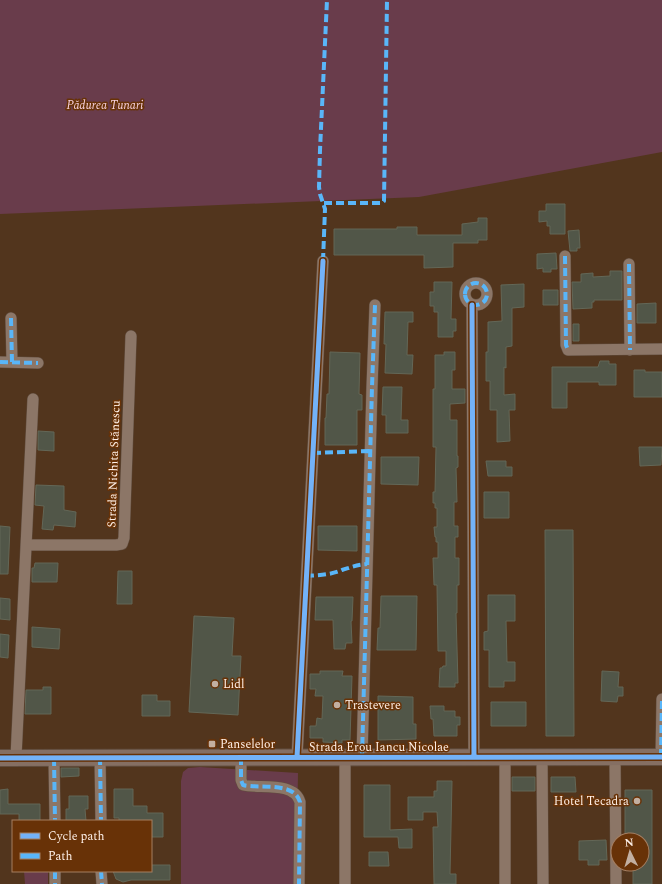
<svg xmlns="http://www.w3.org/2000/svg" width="662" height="884" font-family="Spectral,serif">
<rect width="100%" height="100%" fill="#52351d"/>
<path fill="#693c4b" d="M0,0H662V152L419,197L0,214Z
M200,767L298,773L296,884H181V781L183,772L188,768Z
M24,871H48V884H25Z"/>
<path fill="#515648" stroke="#636757" d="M546,204H565V234H550V226H547V221L539,222V211H546Z
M478,218H487V240H478V243H453V267L424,268V255H334V229H397V227H417V235H462V224L478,222Z
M579,230L580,248H577V251H570L568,231Z
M556,253L557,269H551V272H543V268L537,269V254Z
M610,271H622V300H594V302H592V308L573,309L572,282H581V274L593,273V277L610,276Z
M434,282H452L451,319H456V331H453V337H438V312H434V306H430V292H434Z
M524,284V307L512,308V346L506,347V368L504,367V395L515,394V410H509L510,441L497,442V410H490V381H486V352H488V322L502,321L501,285Z
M543,290H558V305H543Z
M656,303V323H637V304Z
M385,312H413V322H408L407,355H413L412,374L385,373L386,344H384Z
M573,324H579V341H573Z
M330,352L360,353L359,394L362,395V410H357V445H325V418H326L327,394H329Z
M444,352H455V370H452V389H465V403L450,404V420H457V456H458V467L456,468L457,502H454V526H458V537H455V558H459V585H457V613H456L458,683H455V687H439L440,668H442L443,666H446V651H438L437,585H434L433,558H438V542H436V537H435L434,527H437V508H435V503H433V492H435L436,447H433V389H435V355H444Z
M600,361H609V364H616V385H599V382H567V408H552V367H598Z
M634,370H645V372H662V397H634Z
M383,387H402L401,420H408V433H386V415H382Z
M38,431L54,432V451L38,450Z
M639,447H662L661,465L640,466Z
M381,457H419L418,485L381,484Z
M486,461H506V467H512V476H488Z
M36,485L64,486V510L76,512L75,527L54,525L53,530L42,529L44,506L35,505Z
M484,492H509V518H484Z
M0,526L10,527L8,574H0Z
M318,526H357V551L318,550Z
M545,530H573L574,736H546Z
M35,563H58L57,582H32V568H34Z
M118,571H132V604H117Z
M488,595H515V621H506L507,662H515V681H504V687H489V650H484V632L488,631Z
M381,596H417L416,650H377L378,628H380Z
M316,597H353L352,621H351L352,643H346L345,649H334L333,620H315Z
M0,598L10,599V620L0,619Z
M194,616L234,618L232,656H241L238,715L189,712Z
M32,627L60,629L59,649L32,647Z
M0,634L9,635L8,658L0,657Z
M320,671H343L342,676H352L350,740H342V743L323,742V738H310V726H316L317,718L322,719L323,696H315L316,689H310V674H320Z
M602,671L619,672L618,687H623V696H618L617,702L601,701Z
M43,687H51V714H25L26,690H43Z
M142,695H157V701H170V716H142Z
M378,696L413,697V724H416V739L378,740Z
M491,702H526V726H491Z
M430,706H444V711H455V717H460V725H457V736H434L433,719H431Z
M61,768H79V776L61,777Z
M512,777H535V791H512Z
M551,777H575L576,792H551Z
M437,781H452L450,874H456V884H434L433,827H438L437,812H423V820H408V797H434V791H437Z
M364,785H390V830L412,829V848H399L398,837H364Z
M8,789V804H40V821H19V814H0V790Z
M114,789H133V806H147V813H163V837H151V821H119V818H114Z
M625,790H652V884H633V864H642V840H625Z
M69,796H88V809H85L86,821H66V809H69Z
M606,840L607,860H599V865H588V860H579V841Z
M369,852H388L389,866H369Z
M151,865H170V880H131L123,882L116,879L113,871H151Z"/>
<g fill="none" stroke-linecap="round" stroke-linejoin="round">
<g stroke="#614d3e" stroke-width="12">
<path id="street" d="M565,256L566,345L568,350L662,349
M629,264L630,350
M465 294a11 11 0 1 1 22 0a11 11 0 1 1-22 0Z
M472,305L474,757
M11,318L12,362
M0,362L38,363
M26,545H116L122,544L124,538L131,336
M16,757L33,399
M100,757L101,821
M241,757V780L243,785C259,789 294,781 300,802L299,884
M297,757L323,261
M345,757V884
M362,757L372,387L375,305
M542,757L543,884
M615,757L616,884
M661,757L662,699
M54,758L55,821
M55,871V884
M101,871L102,884
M505,884V757"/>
</g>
<g stroke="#614d3e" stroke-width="18">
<path id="secondary" d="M0,758L662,757"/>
</g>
<use href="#street" stroke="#8c7667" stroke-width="11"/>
<use href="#secondary" stroke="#856f63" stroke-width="16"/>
<path stroke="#59b6f9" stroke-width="4" stroke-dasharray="8 4" stroke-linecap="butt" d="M324,203H382L384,201L387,0
M565,256L566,345L568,350
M323,261L325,209L320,194L319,187L320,150L327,0
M629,264L630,350
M465 294a11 11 0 1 1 22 0a11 11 0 1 1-22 0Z
M11,318L12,362
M0,362L38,363
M313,453L370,451
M306,576C318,575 331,575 342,570C352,567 356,565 367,564
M100,757L101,821
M241,757V780L243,785C259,789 294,781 300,802L299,884
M362,757L372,387L375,305
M661,757L662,699
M54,758L55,821
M55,871V884
M101,871L102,884"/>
<g stroke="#683207" stroke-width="8">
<path id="cycleway" d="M472,305L474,757
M297,757L323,261
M0,758L662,757"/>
</g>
<use href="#cycleway" stroke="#73b2f8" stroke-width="5"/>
</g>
<g fill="#c2afa1" stroke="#683207" stroke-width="1.5">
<circle cx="215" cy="684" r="4"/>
<circle cx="337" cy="705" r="4"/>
<rect x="208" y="740" width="8" height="8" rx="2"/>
<circle cx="637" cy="801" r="4"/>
</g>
<g text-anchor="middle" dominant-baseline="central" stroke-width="3" stroke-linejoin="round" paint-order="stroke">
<g font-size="12" font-style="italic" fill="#f7d0df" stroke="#683207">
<text x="105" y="105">Pădurea Tunari</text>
</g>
<g font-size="12" fill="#fef0e8" stroke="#683207">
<text transform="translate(114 464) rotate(-88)">Strada Nichita Stănescu</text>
<text x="379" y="747">Strada Erou Iancu Nicolae</text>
</g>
<g font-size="12" fill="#fef0e8" stroke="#683207" text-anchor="start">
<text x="223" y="684">Lidl</text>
<text x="345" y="705">Trastevere</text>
<text x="220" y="744">Panselelor</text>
<text x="629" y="801" text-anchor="end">Hotel Tecadra</text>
</g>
</g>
<rect x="12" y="820" width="140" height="52" fill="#683207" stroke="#a47e61"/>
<rect x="20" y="833" width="20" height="6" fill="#73b2f8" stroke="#a47e61"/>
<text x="48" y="840" font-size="12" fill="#fef0e8">Cycle path</text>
<rect x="20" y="853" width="20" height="6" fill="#59b6f9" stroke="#a47e61"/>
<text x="48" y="860" font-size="12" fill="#fef0e8">Path</text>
<g transform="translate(630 852) rotate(355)"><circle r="19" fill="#683207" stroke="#a47e61"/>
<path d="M0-3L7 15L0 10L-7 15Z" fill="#c2afa1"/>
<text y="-6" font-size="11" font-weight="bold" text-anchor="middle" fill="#fef0e8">N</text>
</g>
</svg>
